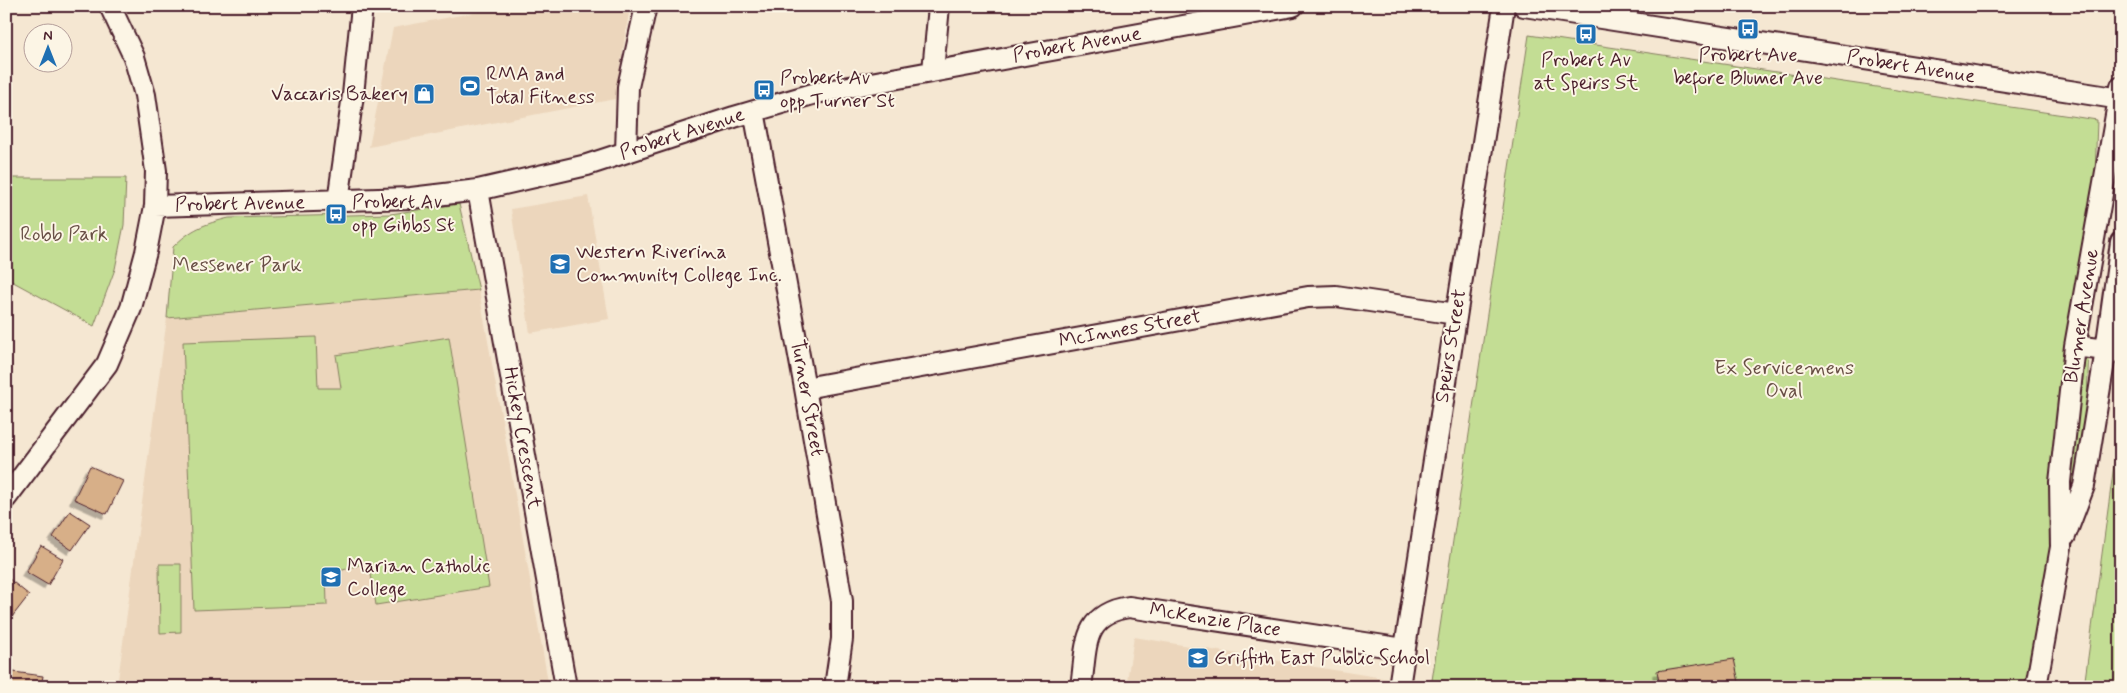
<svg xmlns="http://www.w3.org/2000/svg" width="2127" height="693" font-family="Mynerve,sans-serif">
<defs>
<filter id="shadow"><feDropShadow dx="-4.5" dy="4.5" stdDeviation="0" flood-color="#0004"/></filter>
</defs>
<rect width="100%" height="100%" fill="#f5e7d2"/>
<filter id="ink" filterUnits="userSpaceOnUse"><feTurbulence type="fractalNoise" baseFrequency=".02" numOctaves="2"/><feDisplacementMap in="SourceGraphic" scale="10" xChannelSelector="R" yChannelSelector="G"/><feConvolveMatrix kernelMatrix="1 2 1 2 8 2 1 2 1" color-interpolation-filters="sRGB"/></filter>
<g filter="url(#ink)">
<path fill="#ecd6bc" d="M509,6H630L615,99L369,147L393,28Z
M588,196L609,319L530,333L511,209Z
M479,290L549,687H117L167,318Z
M1134,637L1395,680L1394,687H1126Z"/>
<path fill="#c3dd94" stroke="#867e60" d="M1529,35L2097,120L2084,486L2046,687H1431Z
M6,159H9L10,178H126L124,225L115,269L94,326L6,278Z
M459,204L479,290L167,318L173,247C191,229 204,224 229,218L390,214Z
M316,337L318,388H341L336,355L449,337L489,587L376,605L369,562L343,570L326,571L327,605L194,610L183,342Z
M2121,427V687H2084L2119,428Z
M159,564H181V632L160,633Z"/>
<path fill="#d7af88" stroke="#4a1f2b" filter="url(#shadow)" d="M90,466L123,481L107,514L74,499Z
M70,511L90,524L72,550L53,537Z
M41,546L63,559L48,585L26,572Z
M8,578L29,595L8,622L6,620Z
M1734,659L1740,687H1660L1657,671Z
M6,671L43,676L41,687H6Z"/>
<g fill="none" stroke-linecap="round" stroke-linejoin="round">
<g stroke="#4a1f2b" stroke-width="24">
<path id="street" d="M1524,6L2121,99
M933,71L939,6
M754,111L805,388L842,601V639L835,687
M626,152L628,87L646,6
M478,190L566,687
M338,201L353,95L362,6
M155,206L411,198L478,190L587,165L734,117L816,93L1293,6
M2075,346L2121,352
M805,388L1308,297L1336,296L1456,314
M6,498L107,364L131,308L146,252L155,206L156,171L145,95L134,57L110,6
M2065,536L2084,486L2106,350L2121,242
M1081,687C1087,648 1081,614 1129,607L1404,649
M1399,687L1504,6
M2036,687L2061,547L2060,482L2075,346L2121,87"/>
</g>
<use href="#street" stroke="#fcf5e5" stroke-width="20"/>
</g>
</g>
<defs>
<g id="bus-square" transform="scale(1.125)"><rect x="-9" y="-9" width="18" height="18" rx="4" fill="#1f6fb2" stroke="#fcf5e5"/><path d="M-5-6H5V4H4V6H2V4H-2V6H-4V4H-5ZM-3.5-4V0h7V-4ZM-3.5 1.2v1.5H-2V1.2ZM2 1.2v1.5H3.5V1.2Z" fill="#fff"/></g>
<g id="stadium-square" transform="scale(1.125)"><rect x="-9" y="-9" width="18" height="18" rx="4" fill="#1f6fb2" stroke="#fcf5e5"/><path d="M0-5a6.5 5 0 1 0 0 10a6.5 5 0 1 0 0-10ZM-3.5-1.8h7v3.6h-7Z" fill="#fff"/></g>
<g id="shop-square" transform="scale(1.125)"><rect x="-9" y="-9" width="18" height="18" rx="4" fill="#1f6fb2" stroke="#fcf5e5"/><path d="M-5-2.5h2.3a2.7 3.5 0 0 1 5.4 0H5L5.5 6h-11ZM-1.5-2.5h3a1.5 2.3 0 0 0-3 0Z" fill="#fff"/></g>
<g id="university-square" transform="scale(1.125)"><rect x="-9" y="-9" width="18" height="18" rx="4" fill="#1f6fb2" stroke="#fcf5e5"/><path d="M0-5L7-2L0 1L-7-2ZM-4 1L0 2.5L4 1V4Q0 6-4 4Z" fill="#fff"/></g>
<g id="school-square" transform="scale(1.125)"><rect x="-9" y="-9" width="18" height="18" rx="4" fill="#1f6fb2" stroke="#fcf5e5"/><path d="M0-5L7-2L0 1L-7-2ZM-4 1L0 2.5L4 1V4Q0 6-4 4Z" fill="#fff"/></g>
</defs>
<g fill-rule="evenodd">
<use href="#bus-square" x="1748" y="29"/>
<use href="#bus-square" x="1586" y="34"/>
<use href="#stadium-square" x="470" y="86"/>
<use href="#bus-square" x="764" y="90"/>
<use href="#shop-square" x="424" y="94"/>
<use href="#bus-square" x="336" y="214"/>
<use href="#university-square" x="560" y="264"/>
<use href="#school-square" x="331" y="577"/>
<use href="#school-square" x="1198" y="658"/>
</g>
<g text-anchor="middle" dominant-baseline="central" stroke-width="4" stroke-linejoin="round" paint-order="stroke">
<g font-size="20" fill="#4a1f2b" stroke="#fcf5e5">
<text transform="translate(1077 45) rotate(-10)">Probert Avenue</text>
<text transform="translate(1911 67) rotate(9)">Probert Avenue</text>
<text transform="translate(682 134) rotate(-18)">Probert Avenue</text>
<text transform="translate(240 204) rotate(-1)">Probert Avenue</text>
<text transform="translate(2082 316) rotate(-81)">Blumer Avenue</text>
<text transform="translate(1130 329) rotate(-10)">McInnes Street</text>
<text transform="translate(1451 346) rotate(-81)">Speirs Street</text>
<text transform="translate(807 398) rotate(80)">Turner Street</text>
<text transform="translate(522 438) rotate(80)">Hickey Crescent</text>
<text transform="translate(1215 620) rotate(9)">McKenzie Place</text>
</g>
<g font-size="20" fill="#4a1f2b" stroke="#fcf5e5" text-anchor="start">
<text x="1748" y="55" text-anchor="middle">Probert Ave<tspan x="1748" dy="23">before Blumer Ave</tspan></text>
<text x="1586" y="60" text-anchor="middle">Probert Av<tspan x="1586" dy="23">at Speirs St</tspan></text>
<text x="486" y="74">RMA and<tspan x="486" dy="23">Total Fitness</tspan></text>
<text x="780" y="78">Probert Av<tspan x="780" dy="23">opp Turner St</tspan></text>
<text x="408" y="94" text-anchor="end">Vaccaris Bakery</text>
<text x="352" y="202">Probert Av<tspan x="352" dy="23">opp Gibbs St</tspan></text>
<text x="576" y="252">Western Riverina<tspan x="576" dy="23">Community College Inc.</tspan></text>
<text x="347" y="566">Marian Catholic<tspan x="347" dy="23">College</tspan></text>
<text x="1214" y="658">Griffith East Public School</text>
</g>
<g font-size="20" fill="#684e45" stroke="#fcf5e5">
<text x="64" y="234">Robb Park</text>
<text x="237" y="265">Messener Park</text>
<text x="1784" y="368">Ex Servicemens<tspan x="1784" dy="23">Oval</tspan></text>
</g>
</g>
<rect width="2127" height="693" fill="none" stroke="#fcf5e5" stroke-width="25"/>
<rect x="12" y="12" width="2102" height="668" fill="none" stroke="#4a1f2b" stroke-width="2" filter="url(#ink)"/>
<g transform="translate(48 48)"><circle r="24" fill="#fcf5e5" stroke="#b59f9b"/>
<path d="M0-4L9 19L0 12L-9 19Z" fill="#1f6fb2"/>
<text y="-8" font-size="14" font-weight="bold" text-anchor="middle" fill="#4a1f2b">N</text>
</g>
</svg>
